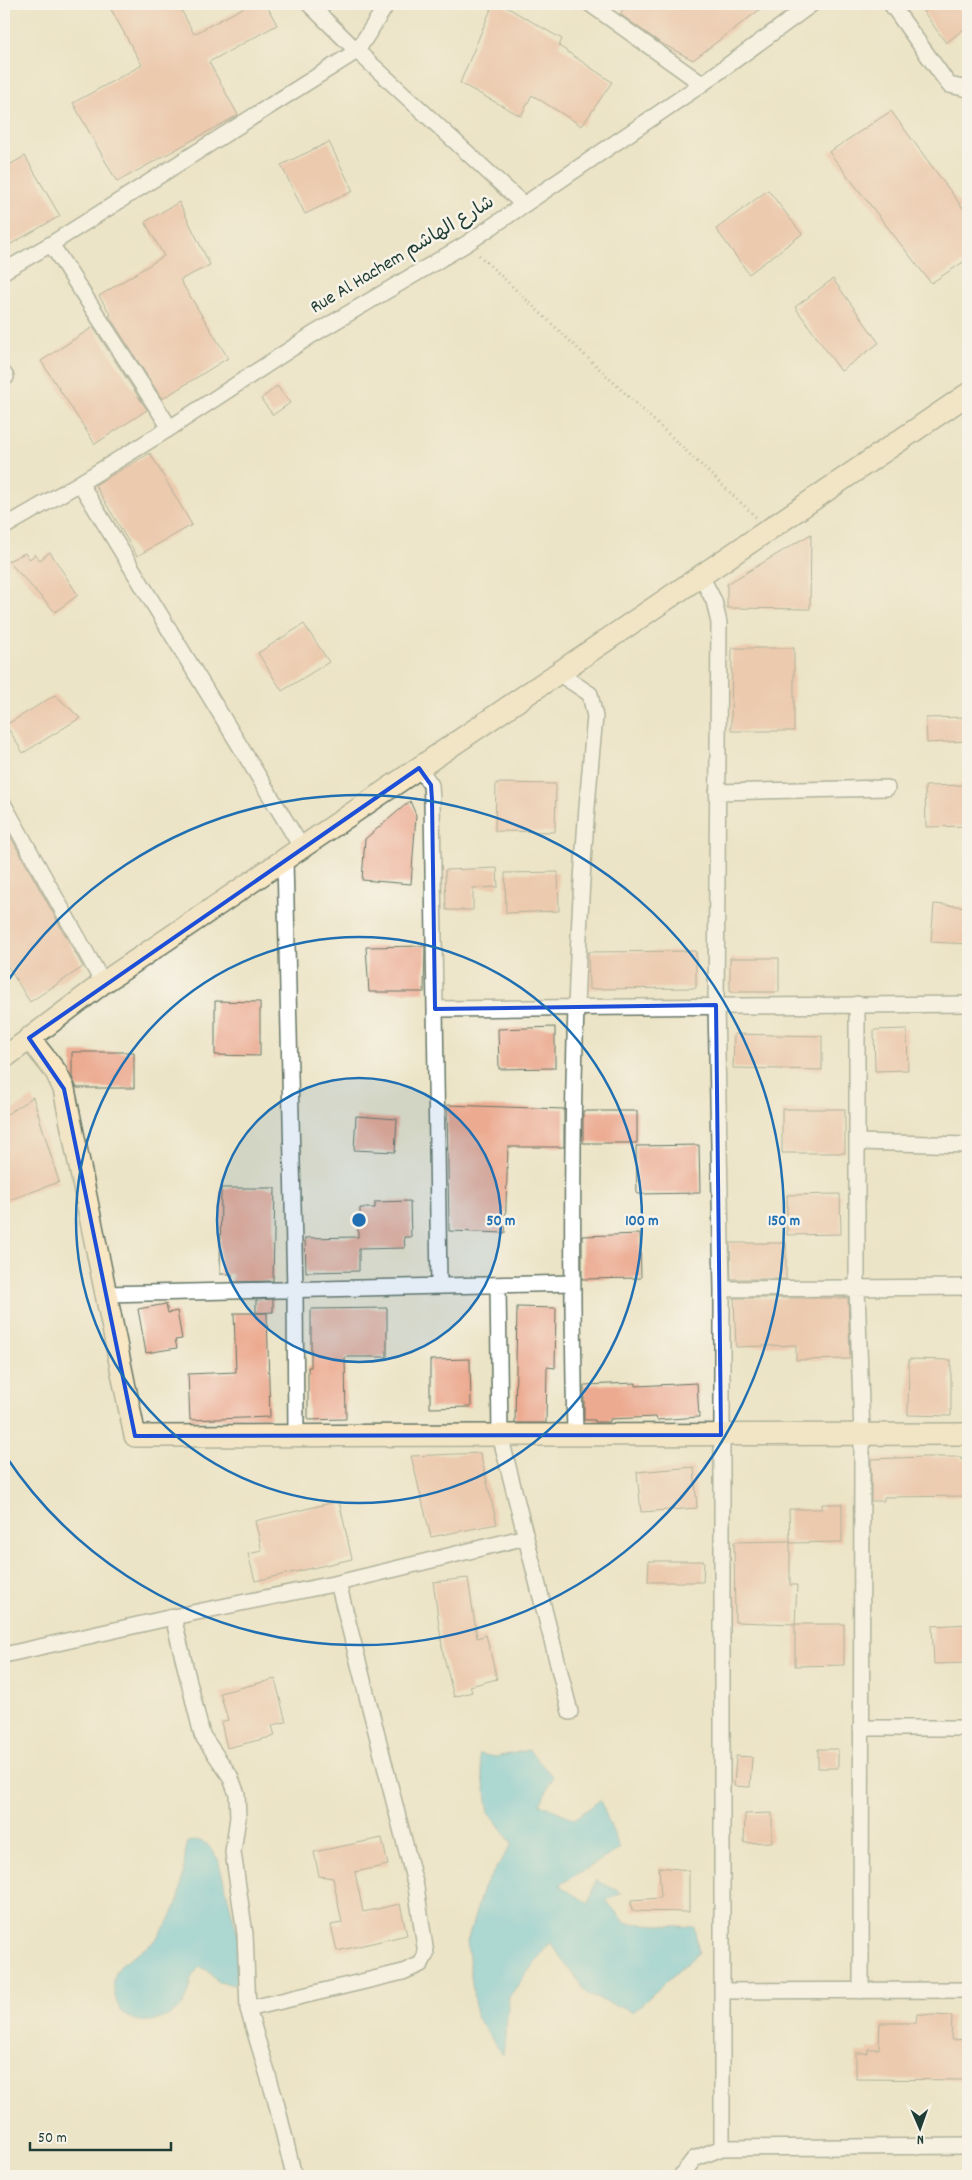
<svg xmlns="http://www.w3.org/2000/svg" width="972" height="2180" font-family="Dekko,'Playpen Sans Arabic',sans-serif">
<rect width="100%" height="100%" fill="#f7f3e8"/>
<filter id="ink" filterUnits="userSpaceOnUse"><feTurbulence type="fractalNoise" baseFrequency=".02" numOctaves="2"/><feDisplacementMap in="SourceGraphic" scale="10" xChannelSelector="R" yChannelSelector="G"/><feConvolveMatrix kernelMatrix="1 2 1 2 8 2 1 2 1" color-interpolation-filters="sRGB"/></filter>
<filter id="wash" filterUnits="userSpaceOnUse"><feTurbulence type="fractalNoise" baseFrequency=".0096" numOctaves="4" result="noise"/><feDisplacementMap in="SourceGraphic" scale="20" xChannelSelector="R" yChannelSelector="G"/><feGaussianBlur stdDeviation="1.12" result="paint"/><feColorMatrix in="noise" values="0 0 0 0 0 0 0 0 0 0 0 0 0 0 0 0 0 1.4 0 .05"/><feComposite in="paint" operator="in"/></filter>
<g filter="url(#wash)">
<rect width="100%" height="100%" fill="#ece4c6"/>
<path fill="#60c7dd" stroke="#408288" d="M529,1750L553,1777L540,1804L575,1819L600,1800L620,1849L559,1885L589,1904L596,1880L622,1893L606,1900L625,1923L694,1927L699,1952L633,2012L588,1995L550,1942L509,1997L503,2055L476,2017L467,1942L483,1888L512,1844L489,1812L479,1754L495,1757Z
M197,1840L207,1844L218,1859L239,1940L242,1979L232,1984L217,1982L210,1971L199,1967C197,1970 194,1973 192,1977C188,1985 189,1999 183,2005C162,2026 121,2031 115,1995C113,1988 113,1980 116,1973C122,1959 140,1953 151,1944C156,1939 161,1932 166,1926C175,1912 181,1893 183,1876C185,1865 184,1854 188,1842Z"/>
<g id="blocks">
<path fill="#ecaa91" d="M108,4H178L194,34L250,4H266L277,25L209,62L238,115L117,182L73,103L142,65Z
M493,4H501L562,39L559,46L612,82L582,126L532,95L521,116L460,83Z
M627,4H767L693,60L659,42L620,14Z
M918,4H968V26L946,43Z
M891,111L968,215V259L931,283L829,152Z
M329,142L353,191L305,214L281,165Z
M25,156L60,216L4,248V168Z
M768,190L802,234L749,274L716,229Z
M179,202L210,265L180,280L228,358L162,399L109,316L111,315L99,296L164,256L145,222Z
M833,279L879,343L841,371L795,307Z
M93,327L147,410L95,444L41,361Z
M277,386L290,403L273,415L261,399Z
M150,453L192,525L137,556L95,485Z
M811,534L810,609L727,608V584Z
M50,552L78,595L55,612L8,561L25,553L30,559L35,554L40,560Z
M304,624L329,662L282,691L258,653Z
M732,648H794V731H731Z
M55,695L80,718L23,753L6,725Z
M968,717V741L927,743L926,718Z
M496,783L556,784L555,832L495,831Z
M968,785V826L926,827L925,786Z
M410,801L416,815L411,884L362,880L365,839Z
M4,825L83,967L30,1002L4,960Z
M497,868L498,887L473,888V910H446L445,870Z
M558,872L559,911L506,913L505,873Z
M934,904L968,907V944L931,942Z
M425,946L424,992H369L366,947Z
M696,951V988L589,989L588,952Z
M730,958H779V992H730Z
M215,1001L260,1002V1056L215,1055Z
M555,1027V1068L499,1069L498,1029Z
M907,1029L908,1070L875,1071L874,1030Z
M734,1034L822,1036V1070L733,1068Z
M72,1052H134V1088H77L72,1077Z
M33,1097L59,1182L4,1202V1116Z
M447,1105L564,1109V1147H508L505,1233L449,1231Z
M782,1109H845V1153H782Z
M583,1111H637V1143H583Z
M356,1116L397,1119L395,1152L354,1150Z
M699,1145L700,1193L637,1194L636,1146Z
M221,1188H275L273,1281L232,1282V1274H220Z
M840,1194L841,1234L787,1235V1195Z
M410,1201L411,1237H404L405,1248L359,1249V1271L306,1272L305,1238L358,1237V1218H360V1208H375V1202Z
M640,1234L641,1278L582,1279V1236Z
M730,1243H786V1279H731Z
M734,1298H848L850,1359L796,1360V1345L736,1347Z
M273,1299V1312L256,1313V1300Z
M166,1304L168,1313L177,1311L182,1339L175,1340L177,1348L146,1353L138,1309Z
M517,1307L556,1308L555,1368L547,1367L546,1423H515Z
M387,1308V1357H345L346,1419L308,1420V1367H311V1309Z
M234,1313H267L270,1417L190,1420L188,1374L236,1372Z
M470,1359L471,1407L430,1408V1360Z
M909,1359L951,1360V1416L908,1415Z
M636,1383V1386L697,1383L699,1417L657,1420L656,1417L610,1419V1422H595V1420H584V1385Z
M480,1453L497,1524L431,1537L411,1456Z
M923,1457H961V1460H968V1496L884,1497V1501H871V1459Z
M694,1467L697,1508L641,1512L637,1472Z
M339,1501L352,1559L255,1581L248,1554L262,1551L255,1521Z
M822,1504H842V1542L790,1543L789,1509H822Z
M790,1541V1585H797L795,1624L735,1622L734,1542Z
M649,1561H704L703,1582H648Z
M468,1578L477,1638L486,1635L497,1679L470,1686L472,1692L454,1697L443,1653L433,1582Z
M795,1624H844V1665L795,1666Z
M968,1624V1663L934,1664L932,1626Z
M275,1679L286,1722L272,1725L275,1736L227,1748L221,1722L228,1720L220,1693Z
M818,1749H838V1768H818Z
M736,1756L752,1757L750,1787L734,1786Z
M772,1813V1842L744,1843L745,1814Z
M382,1838L388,1865L355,1872L363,1912L400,1904L407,1935L337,1951L331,1925L342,1923L333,1878L319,1876L314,1852Z
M659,1867L689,1870V1912L632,1911L631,1900L661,1898Z
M917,2014L952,2016L951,2040L968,2039V2080L856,2079V2053H868V2049H879L880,2023H916Z"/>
</g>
</g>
<g filter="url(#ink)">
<use href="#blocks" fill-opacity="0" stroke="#677767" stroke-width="1"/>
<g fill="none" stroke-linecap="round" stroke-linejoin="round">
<g stroke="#677767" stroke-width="18">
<path id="street" d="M309,4L357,51L524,205
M590,4L702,84
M891,4L949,85L968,89
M51,244L170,428
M4,271L51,244L357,51L387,4
M4,374L6,377
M80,483L302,848
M4,527L80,483L170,428L312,335L466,244L702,84L812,4
M701,576L714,601L719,623L716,1005L722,1289V2148
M558,673L590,694L595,717C571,955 570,1196 575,1435
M419,768L431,785L432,800L439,1285
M717,792L887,788
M4,805L103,983
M285,860L295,1290L296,1436
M857,1004V1288L862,1434L861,1991
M435,1009L968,1004
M857,1142L968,1145
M498,1285L500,1435L570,1712
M722,1289L968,1287
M106,1294L572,1283
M173,1617L202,1735L230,1776L237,1794L238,1817L233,1852L245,1934L248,2009L276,2102L294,2176
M4,1655L173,1617L338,1583L526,1537
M861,1728H968
M722,1991L968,1990
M248,2009L403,1972L421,1964L426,1954L416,1887L338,1583
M681,2176L694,2159L722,2148L968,2146"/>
</g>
<g stroke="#677767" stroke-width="24">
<path id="secondary" d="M29,1038L56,1072L64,1089L135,1436L968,1434
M4,1058L103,983L968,394"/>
</g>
<path stroke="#677767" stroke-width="3" stroke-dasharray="1 4" stroke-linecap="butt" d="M479,255L756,517"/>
<use href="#street" stroke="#fff" stroke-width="15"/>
<use href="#secondary" stroke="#f9e7c3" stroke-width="21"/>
</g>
</g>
<path d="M0 0H972V2180H0ZM419,768L431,785L432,800L435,1009L716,1005L721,1435L135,1436L64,1089L29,1038Z" fill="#ece4c6" fill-opacity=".55" fill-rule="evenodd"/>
<path fill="none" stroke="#1d4ed8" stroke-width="4" stroke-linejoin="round" d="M419,768L431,785L432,800L435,1009L716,1005L721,1435L135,1436L64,1089L29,1038Z"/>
<circle cx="359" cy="1220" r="142" fill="#1f6fb2" fill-opacity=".12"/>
<g fill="none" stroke="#1f6fb2" stroke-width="2.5">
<circle cx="359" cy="1220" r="142"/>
<circle cx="359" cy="1220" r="283"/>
<path d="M5 985A425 425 0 1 1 5 1455"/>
</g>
<g text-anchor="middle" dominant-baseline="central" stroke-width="5" stroke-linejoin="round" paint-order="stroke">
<g font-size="19" fill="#1f3d34" stroke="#f7f3e8">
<text transform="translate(403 256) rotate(-31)">Rue Al Hachem شارع الهاشم</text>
</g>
</g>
<circle cx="359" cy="1220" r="8" fill="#1f6fb2" stroke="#f7f3e8" stroke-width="2.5"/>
<g font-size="15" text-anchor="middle" font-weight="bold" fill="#1f6fb2" stroke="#f7f3e8" stroke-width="5" stroke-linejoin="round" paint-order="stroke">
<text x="501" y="1225">50 m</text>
<text x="642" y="1225">100 m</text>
<text x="784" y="1225">150 m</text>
</g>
<rect width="972" height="2180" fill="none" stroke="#f7f3e8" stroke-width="20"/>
<g transform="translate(920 2128) rotate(178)" stroke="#f7f3e8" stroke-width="4" paint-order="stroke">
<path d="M0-4L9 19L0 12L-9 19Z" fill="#1f3d34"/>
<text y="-8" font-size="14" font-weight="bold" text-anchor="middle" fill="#1f3d34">N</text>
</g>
<path d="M30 2142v8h141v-8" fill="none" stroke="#1f3d34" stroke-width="2.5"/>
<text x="38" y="2142" font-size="15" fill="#1f3d34" stroke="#f7f3e8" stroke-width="4" paint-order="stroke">50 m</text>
</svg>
